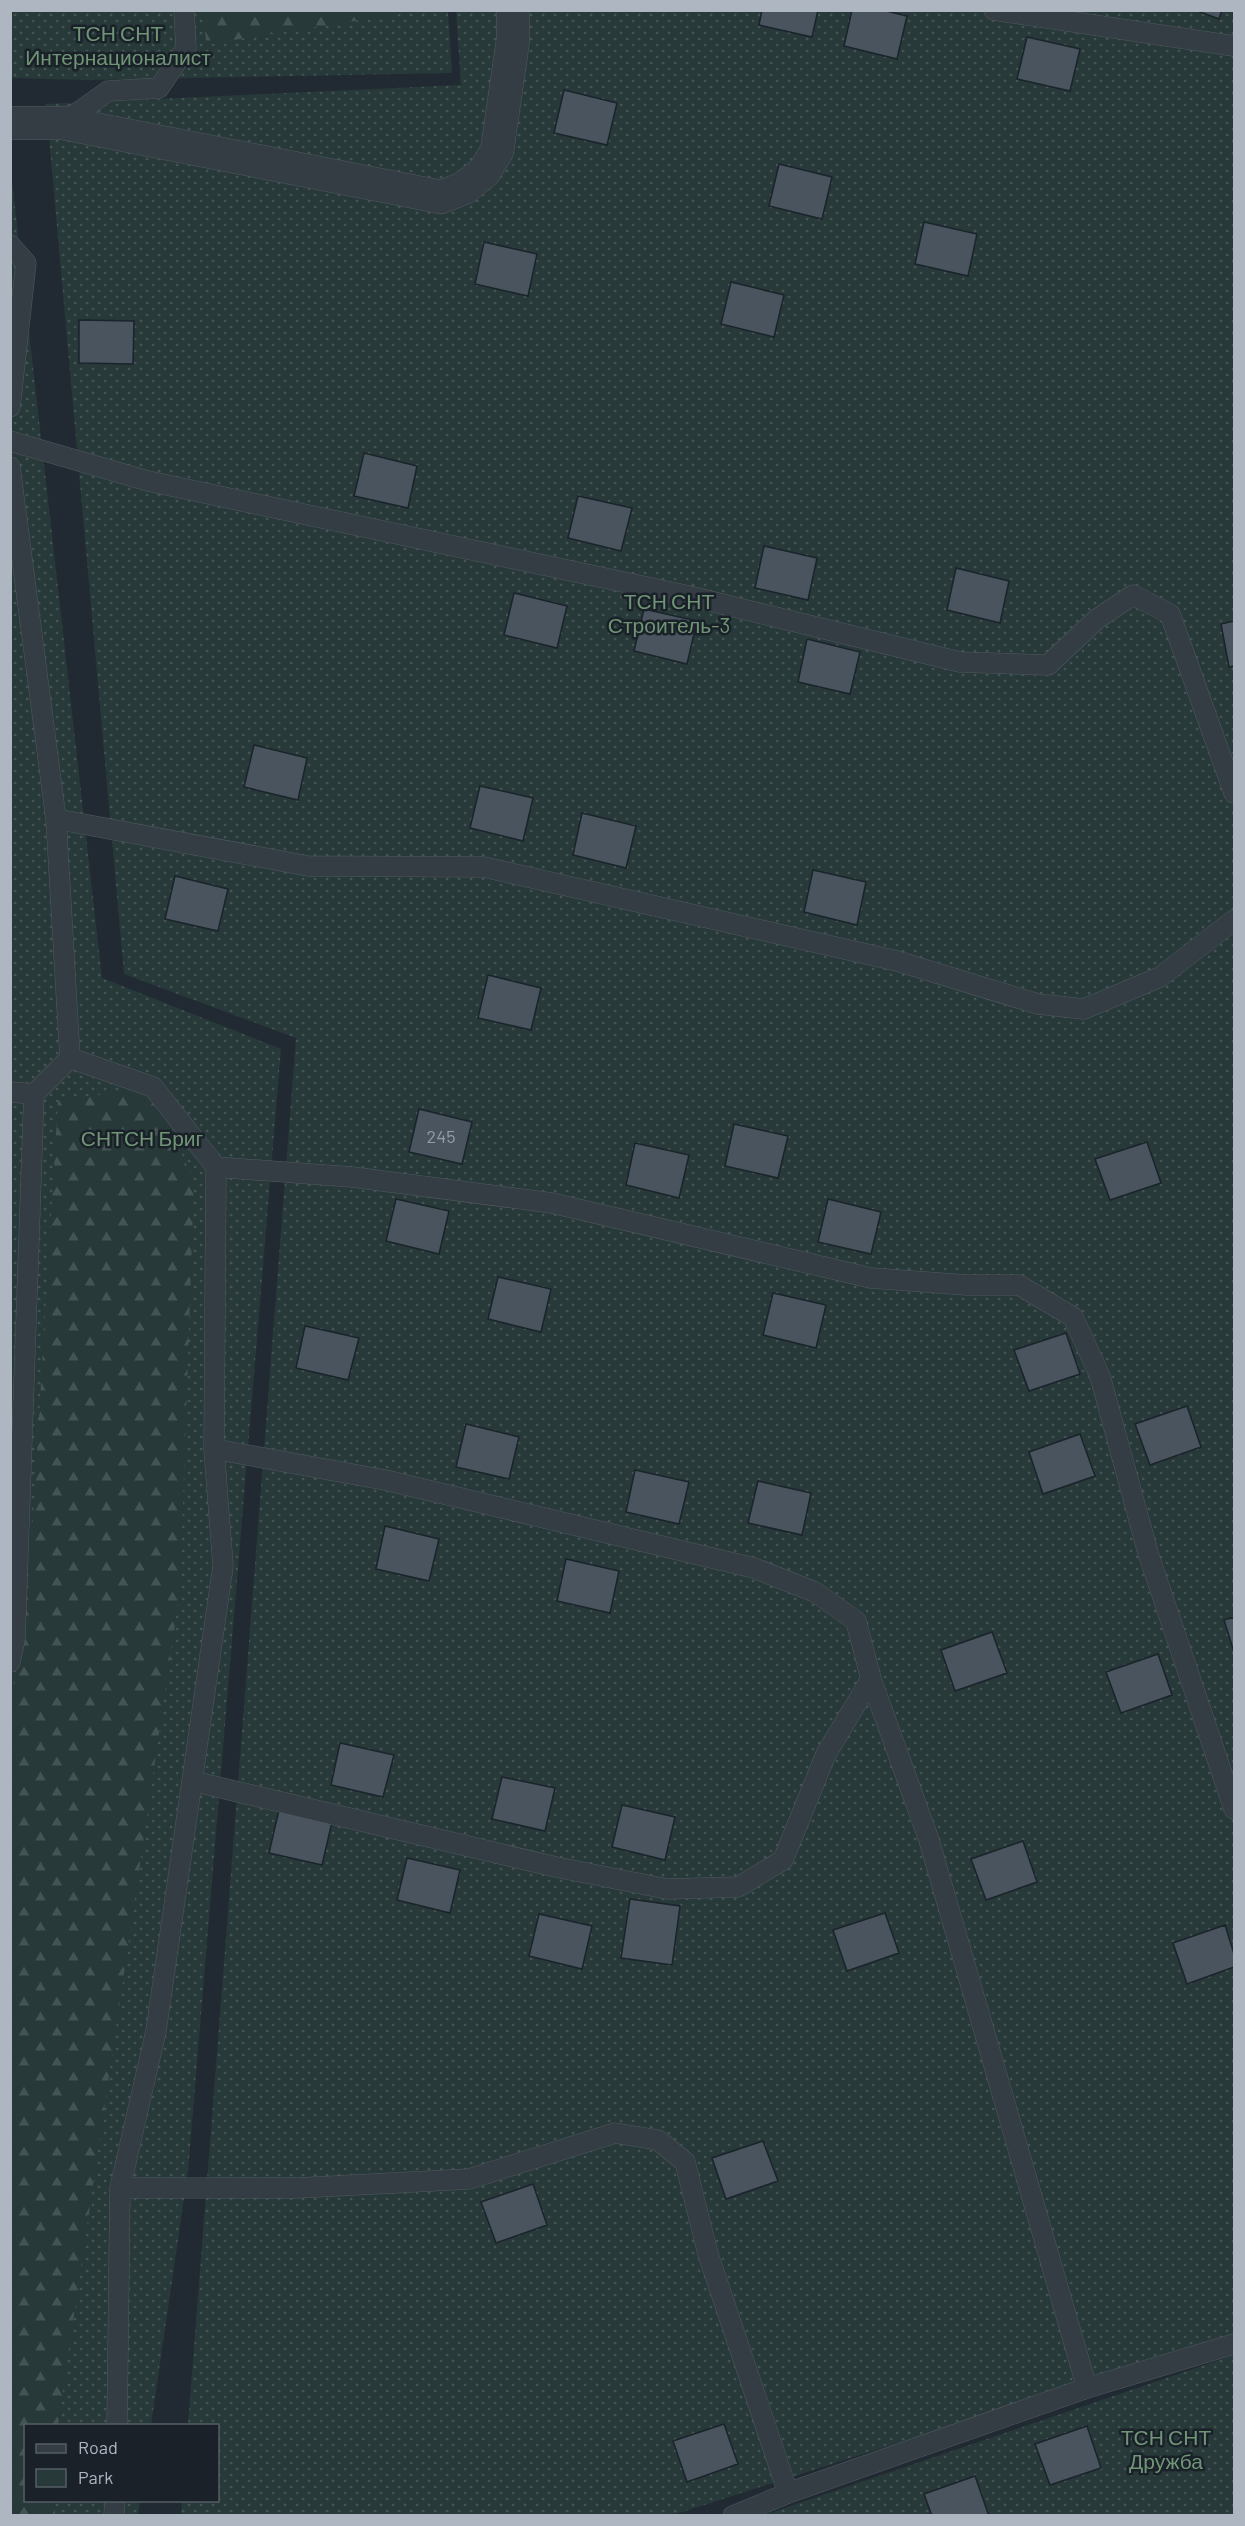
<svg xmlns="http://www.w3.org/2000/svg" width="1245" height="2526" font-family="Barlow,sans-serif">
<defs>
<pattern id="green-dots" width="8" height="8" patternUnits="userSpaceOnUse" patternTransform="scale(1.5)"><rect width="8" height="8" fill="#273938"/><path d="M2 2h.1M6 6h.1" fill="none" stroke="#445353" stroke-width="1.8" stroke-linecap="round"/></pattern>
<pattern id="forest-firs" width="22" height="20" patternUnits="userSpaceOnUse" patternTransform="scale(1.5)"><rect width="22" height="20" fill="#273938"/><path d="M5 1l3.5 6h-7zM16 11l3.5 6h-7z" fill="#445353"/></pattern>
</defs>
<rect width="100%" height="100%" fill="#212a33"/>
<path fill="url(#green-dots)" d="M11,11H448L452,73L87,80L11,78Z
M456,11H1234V2335L673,2515H181L182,2501L218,2500V2426L188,2425L296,1038L124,974L46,104L461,85Z
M10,163L102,978L281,1049L188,2171L151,2425L26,2426V2500L140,2501L138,2515H11Z
M1234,2355V2515L761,2516Z"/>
<path fill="url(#forest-firs)" d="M201,10H420V11L207,44Z
M153,1087L194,1182L180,1590L58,2425L26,2426V2500L55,2501V2515L11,2516L10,1713L28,1599L58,1101Z"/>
<path fill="#49545f" stroke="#1b232b" stroke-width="1.5" d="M762,10H818L812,37L759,25Z
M852,10H882L907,16L897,59L844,46Z
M1195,10H1222L1219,19Z
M1027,37L1080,49L1070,91L1017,79Z
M564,90L617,103L607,145L554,133Z
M779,164L832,177L822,219L769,206Z
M924,222L977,234L968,276L915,264Z
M484,242L537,254L528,296L475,284Z
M731,282L784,295L774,337L721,324Z
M79,320L134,321L133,364L79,363Z
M364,453L417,466L408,508L354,496Z
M578,496L632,508L621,551L568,538Z
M764,546L817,558L808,600L755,588Z
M956,568L1009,581L1000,623L947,610Z
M514,593L567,606L557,648L504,635Z
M644,609L697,621L687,664L634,651Z
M1234,621V666L1229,667L1221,624Z
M807,639L860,652L850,694L798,682Z
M254,745L307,758L298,800L244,787Z
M480,786L533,798L523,841L470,828Z
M582,813L636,826L626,868L573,855Z
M813,870L866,882L857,925L804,912Z
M175,876L228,889L218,931L165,919Z
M488,975L541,988L531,1030L478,1018Z
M419,1109L472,1122L462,1164L409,1152Z
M734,1124L788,1136L778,1178L725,1166Z
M1147,1142L1161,1183L1110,1200L1095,1159Z
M635,1143L689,1155L679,1198L626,1185Z
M396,1199L449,1211L439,1254L386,1241Z
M828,1199L881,1212L871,1254L818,1242Z
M498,1277L551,1289L541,1332L488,1319Z
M773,1293L826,1305L816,1348L763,1335Z
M305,1326L359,1338L348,1380L296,1368Z
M1066,1333L1080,1374L1029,1391L1014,1350Z
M1187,1406L1201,1447L1150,1465L1135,1424Z
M466,1424L519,1437L509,1479L456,1467Z
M1080,1434L1095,1476L1043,1494L1029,1452Z
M635,1470L689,1482L679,1524L626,1512Z
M758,1481L811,1493L802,1535L748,1523Z
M385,1526L439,1539L429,1581L376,1569Z
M566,1559L619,1571L610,1613L557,1601Z
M1234,1617V1652L1224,1620Z
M992,1632L1007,1673L955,1691L941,1650Z
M1158,1654L1172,1695L1121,1713L1106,1672Z
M340,1743L394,1755L383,1797L331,1785Z
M502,1777L555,1788L545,1831L492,1819Z
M622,1805L675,1817L665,1860L612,1847Z
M279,1810L332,1822L322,1865L269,1853Z
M1023,1841L1037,1882L986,1900L971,1859Z
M407,1858L460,1870L450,1913L397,1900Z
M630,1899L680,1906L672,1965L621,1958Z
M885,1913L899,1953L847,1971L833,1930Z
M539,1914L592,1926L582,1969L529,1956Z
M1225,1925L1234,1954V1967L1187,1984L1173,1943Z
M763,2141L778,2181L726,2199L712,2158Z
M533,2184L547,2225L496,2243L481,2202Z
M724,2424L738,2464L687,2482L673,2441Z
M1087,2426L1101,2468L1050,2485L1035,2444Z
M975,2476L989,2516H932L924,2494Z"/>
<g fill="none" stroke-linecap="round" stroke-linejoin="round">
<g stroke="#515962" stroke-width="21">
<path id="service" d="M994,10L1234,46
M63,123L108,91L159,88L186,48L184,10
M10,245L26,263L10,407
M10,441L148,481L689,596L960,662L1048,665L1097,619L1133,595L1170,614L1234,793
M10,467L56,819L70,1058L34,1094L15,1639L10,1662
M56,819L308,866L484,867L897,961L1038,1004L1084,1009L1160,977L1234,920
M70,1058L153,1087L216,1167L214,1449L223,1566L156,2031L120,2188L117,2426
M10,1092L34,1094
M216,1167L352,1177L552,1203L871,1278L967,1285H1019L1073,1317L1100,1376L1148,1553L1234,1809
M214,1449L385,1480L754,1568L815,1592L856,1621L871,1679L929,1840L1087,2388
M192,1781L556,1867L667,1889L738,1887L783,1860L826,1754L871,1679
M120,2188H297L469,2179L615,2133L658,2140L685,2162L708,2254L788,2493
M114,2516L115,2500
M733,2516L788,2493L1087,2388L1234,2344"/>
</g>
<g stroke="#515962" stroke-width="34">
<path id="minor" d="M10,123H63L441,197L464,188L484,172L497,151L513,40V10"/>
</g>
<use href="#service" stroke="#343c44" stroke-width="20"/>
<use href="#minor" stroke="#343c44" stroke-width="33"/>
</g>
<g text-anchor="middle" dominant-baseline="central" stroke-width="5" stroke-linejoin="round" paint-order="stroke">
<g font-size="18" fill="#959ea8">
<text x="441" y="1136">245</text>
</g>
<g font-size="21" fill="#709576" stroke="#1a2129">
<text x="118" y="32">ТСН СНТ<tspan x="118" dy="24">Интернационалист</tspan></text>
<text x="669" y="600">ТСН СНТ<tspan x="669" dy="24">Строитель-3</tspan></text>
<text x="142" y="1137">СНТСН Бриг</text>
<text x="1166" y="2436">ТСН СНТ<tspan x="1166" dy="24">Дружба</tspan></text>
</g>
</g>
<rect width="1245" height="2526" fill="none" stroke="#aeb6c1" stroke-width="24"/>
<rect x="24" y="2424" width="195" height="78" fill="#1a2129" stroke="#555d66" stroke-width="1.5"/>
<rect x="36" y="2444" width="30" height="9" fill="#343c44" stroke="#555d66" stroke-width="1.5"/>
<text x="78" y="2454" font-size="18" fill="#aeb6c1">Road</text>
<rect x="36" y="2469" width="30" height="18" fill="#273938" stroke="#555d66" stroke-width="1.5"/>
<text x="78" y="2484" font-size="18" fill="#aeb6c1">Park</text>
</svg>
